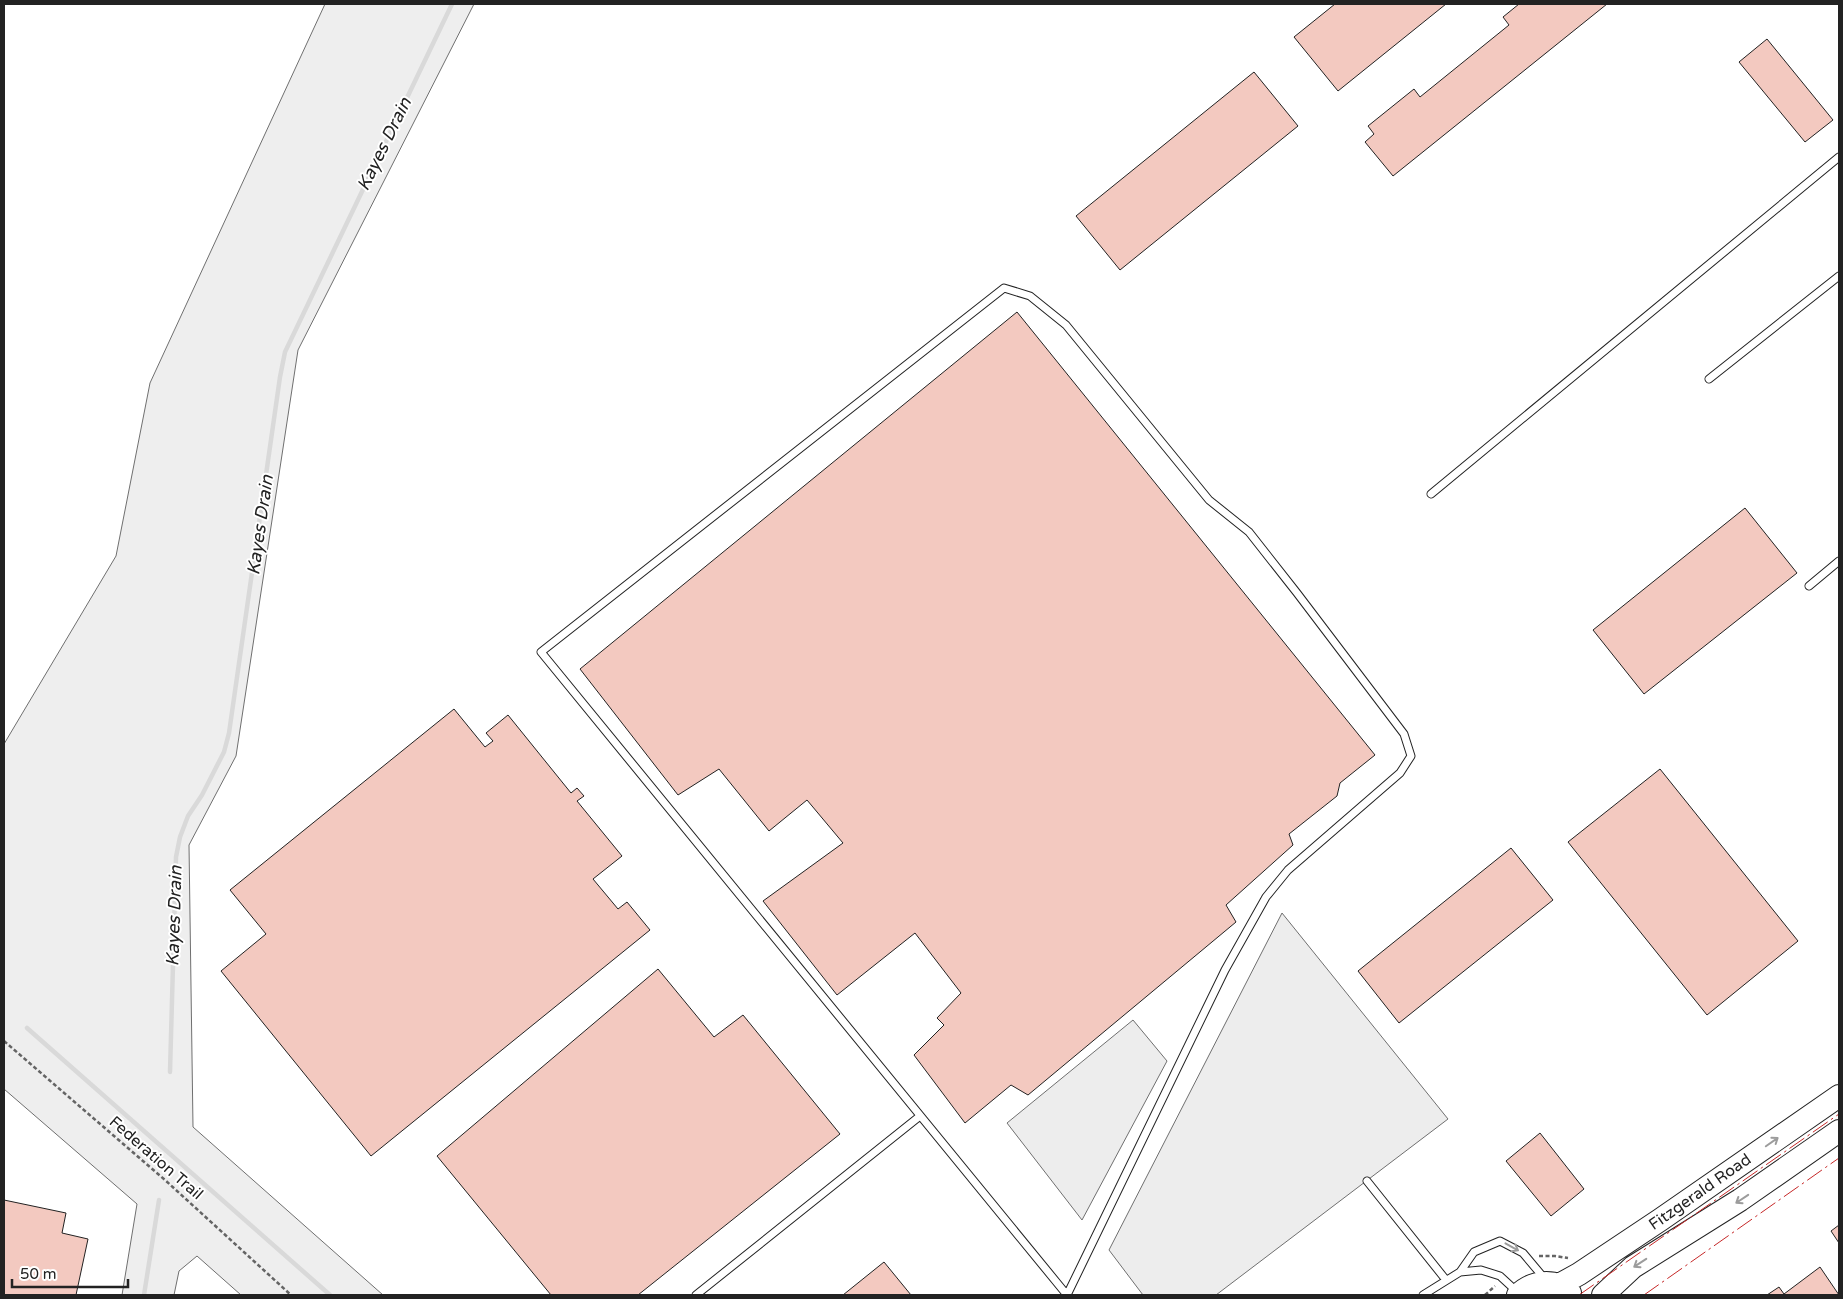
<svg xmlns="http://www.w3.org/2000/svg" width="1843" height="1299" font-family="'Varela Round',sans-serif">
<rect width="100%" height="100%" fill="#fff"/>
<path fill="#eee" stroke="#6f6f6f" d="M325,4H474L298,350L236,756L189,845L193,1127L383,1295H241L197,1256L179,1271L174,1295H122L137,1204L4,1089V744L116,556L150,383Z"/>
<path fill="#ededed" stroke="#6f6f6f" d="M1282,913L1448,1119L1216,1295H1143L1109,1250Z
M1133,1020L1167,1061L1082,1220L1007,1123Z"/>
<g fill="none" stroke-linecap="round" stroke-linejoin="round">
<path stroke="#d9d9d9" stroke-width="4.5" d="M27,1028L330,1295
M170,1072L176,857L180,837L188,816L202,795L224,752L229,733L280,377L285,352L452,4
M144,1295L159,1200"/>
</g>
<path fill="#f3c9c0" stroke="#222" d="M1335,4H1446L1338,91L1294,37Z
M1519,4H1607L1393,176L1365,142L1374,134L1368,126L1414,89L1420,97L1509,25L1503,17Z
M1767,39L1833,120L1805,142L1739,62Z
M1254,72L1298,126L1120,270L1076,216Z
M1017,312L1375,755L1340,783L1337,796L1289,834L1293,845L1226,905L1236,922L1028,1095L1011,1085L965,1123L914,1055L944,1025L937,1018L961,993L915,933L837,995L763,901L843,843L807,800L769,831L719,769L678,795L580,669Z
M1745,508L1797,573L1644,694L1593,630Z
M454,709L485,747L493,741L486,733L508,715L571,793L577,788L584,796L577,801L622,856L593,879L618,909L627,902L650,930L371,1156L221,971L266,934L230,890Z
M1660,769L1798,941L1707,1015L1568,842Z
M1511,848L1553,900L1399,1023L1358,971Z
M658,969L714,1037L743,1015L840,1134L638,1295H551L437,1156Z
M1540,1133L1584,1189L1551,1216L1506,1161Z
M4,1200L66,1213L62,1233L88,1239L76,1295H4Z
M1839,1225V1243L1831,1231Z
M884,1262L911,1295H843Z
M1820,1267L1839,1295H1767L1779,1287L1784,1294Z"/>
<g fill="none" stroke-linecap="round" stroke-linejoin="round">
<g stroke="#222" stroke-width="9">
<path id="service" d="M1709,379L1839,276
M1431,494L1839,157
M1809,586L1839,561
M1367,1181L1446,1280
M1460,1272L1481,1270L1500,1276L1513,1288V1294
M696,1295L920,1116
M1067,1295L1225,970L1266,897L1288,870L1400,773L1411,756L1404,734L1297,593L1249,532L1209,500L1066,325L1030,296L1004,288L541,652L1067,1295
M1423,1295L1460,1272L1474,1252L1500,1241L1523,1253L1544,1278"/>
</g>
<g stroke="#222" stroke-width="24">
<path id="primary" d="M1559,1285L1579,1274L1660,1220L1839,1096
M1518,1295C1532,1281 1555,1278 1570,1293
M1603,1295L1633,1267L1740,1200L1839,1131"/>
</g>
<path stroke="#646464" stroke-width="2.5" stroke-dasharray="4 2.5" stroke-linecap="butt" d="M4,1041L165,1180L291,1295
M1539,1256H1555L1568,1258
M1485,1295L1495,1286"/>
<use href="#service" stroke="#fff" stroke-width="7"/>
<use href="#primary" stroke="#fff" stroke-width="22"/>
<path stroke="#c62828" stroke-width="1" stroke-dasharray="18 4 2.5 4" stroke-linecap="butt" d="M1579,1295L1839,1114
M1644,1295L1839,1158"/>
</g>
<defs><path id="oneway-shaft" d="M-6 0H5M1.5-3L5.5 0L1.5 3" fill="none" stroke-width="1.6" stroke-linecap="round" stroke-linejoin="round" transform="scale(1.25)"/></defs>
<g stroke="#9c9c9c">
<use href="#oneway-shaft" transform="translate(1772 1142) rotate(-35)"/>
<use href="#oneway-shaft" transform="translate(1742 1199) rotate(146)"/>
<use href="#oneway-shaft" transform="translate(1512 1247) rotate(29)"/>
<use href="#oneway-shaft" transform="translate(1640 1263) rotate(147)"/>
</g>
<g text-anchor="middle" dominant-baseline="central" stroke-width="4" stroke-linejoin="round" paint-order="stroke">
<g font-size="16" fill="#222" stroke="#fff">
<text transform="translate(156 1158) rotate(41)">Federation Trail</text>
<text transform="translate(1700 1192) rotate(-35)">Fitzgerald Road</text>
</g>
<g font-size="18" font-style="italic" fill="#222" stroke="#fff">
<text transform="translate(384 144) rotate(-64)">Kayes Drain</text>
<text transform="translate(260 525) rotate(-82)">Kayes Drain</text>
<text transform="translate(174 916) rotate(-88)">Kayes Drain</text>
</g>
</g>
<rect width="1843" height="1299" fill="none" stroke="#222222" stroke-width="10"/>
<path d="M12 1279v8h116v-8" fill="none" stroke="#222222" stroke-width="2.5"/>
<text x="20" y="1279" font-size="15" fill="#222222" stroke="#ffffff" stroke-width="4" paint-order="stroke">50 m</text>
</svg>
